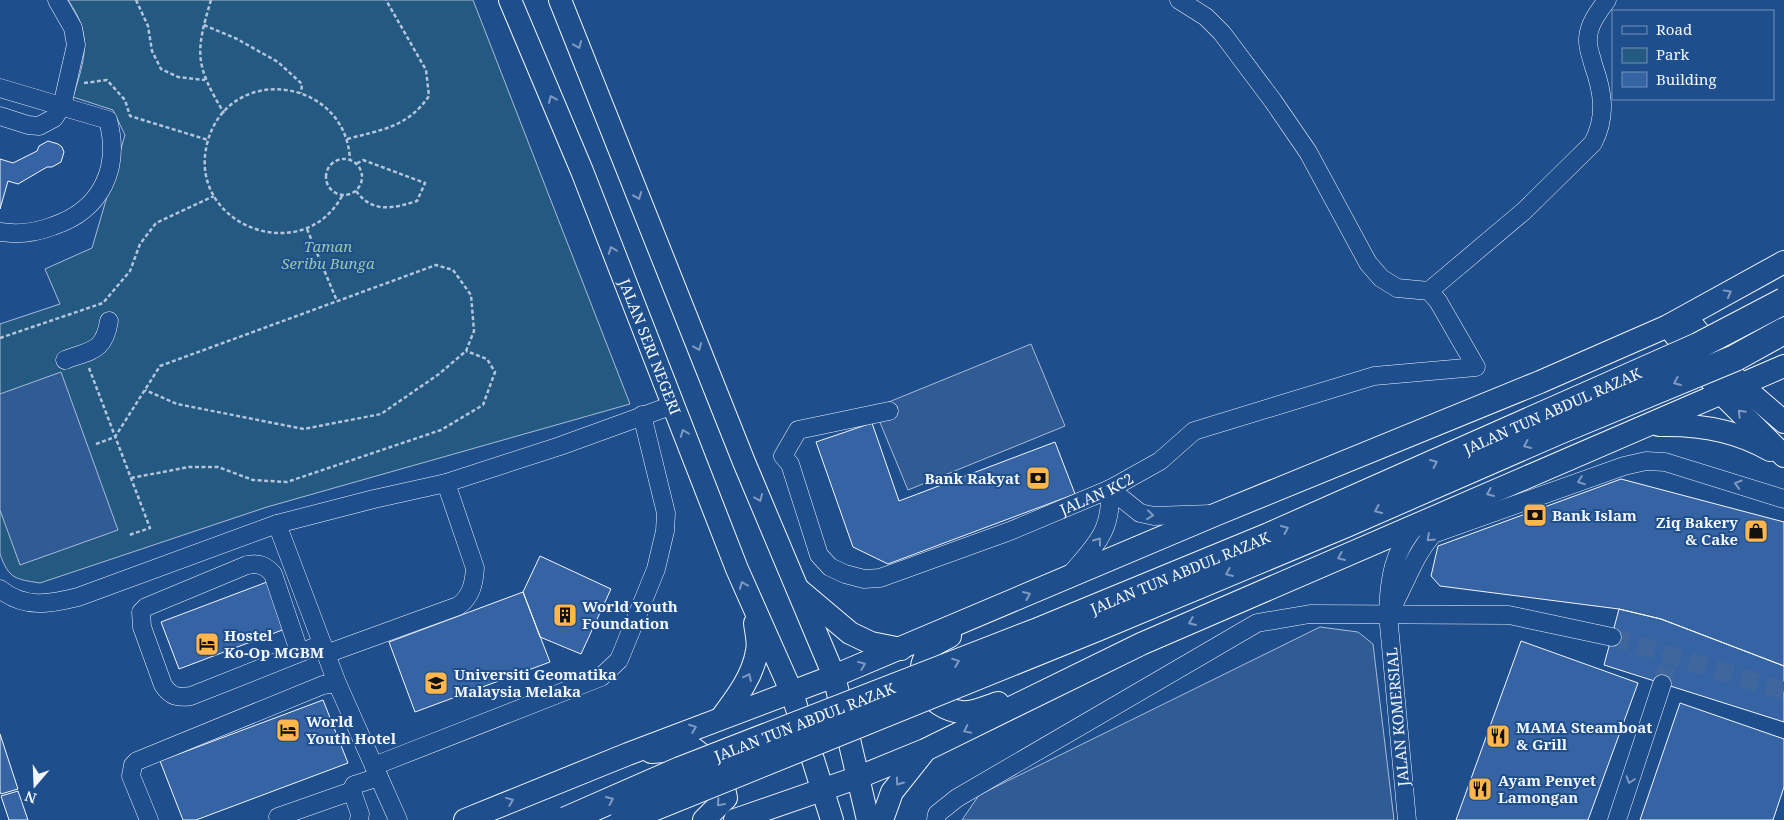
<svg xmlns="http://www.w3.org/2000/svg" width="1784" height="820" font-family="'Noto Serif',serif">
<rect width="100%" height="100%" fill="#1f4e8c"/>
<path fill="#245a82" stroke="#a8bbd7" d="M68,0H473L630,404L267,507L40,583C15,579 9,579 0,554V324L60,304L45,269L92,248L125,135L113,110L73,97C85,59 93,35 68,0Z"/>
<path fill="#305b95" stroke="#a8bbd7" d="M1031,344L1065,426L908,490L874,408Z
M61,372L118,530L20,565L0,510V394Z
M1320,627L1358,632L1373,644L1394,820H962L979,795Z"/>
<path fill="#3563a3" stroke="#f2f6ff" d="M48,141L58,144L62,147L64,152L61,162L52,167H47L18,184L8,181L0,209V159L13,163L37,151L39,146Z
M872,423L899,501L1055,442L1075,494L888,564L853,547L816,442Z
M1621,479L1784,522V666L1661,619L1619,609L1440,586L1431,576L1438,546Z
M540,556L611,589L581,654L540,637L523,592Z
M267,582L285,629L179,669L161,622Z
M523,592L550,662L415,712L389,642Z
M1619,609L1661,619L1784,666V722L1604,665Z
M1521,641L1638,683L1588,820H1456Z
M323,700L348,763L196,820H183L160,761Z
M1680,703L1784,739V787L1773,820H1640Z
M0,734L18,789L1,794L0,792Z
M18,791L28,820H9L1,796Z"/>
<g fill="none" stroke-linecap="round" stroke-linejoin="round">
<path stroke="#3f679d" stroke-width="18" stroke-dasharray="18 9" stroke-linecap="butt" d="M1612,637L1784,691
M1662,684L1671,654"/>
<g stroke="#f2f6ff" stroke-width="19">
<g id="minor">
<path d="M0,88L108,120C121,169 101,210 53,226C35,233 19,235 0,232"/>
<path d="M0,116L28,125L39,126L54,118L62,106L76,45L73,28L57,0"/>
<path d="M1429,291L1524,211L1593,143C1607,116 1603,92 1593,64C1591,55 1587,47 1588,38C1589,23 1599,11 1607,0"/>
<path d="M65,360C91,350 104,352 109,321"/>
<path id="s1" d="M889,411L798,430L783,456L790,464L819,555L830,567L845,574L864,579L880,578L1010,531L1110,489L1160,461L1194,431L1374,376L1476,367L1438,301L1429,291L1397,288L1381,278L1368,263L1308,152L1273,101L1222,33L1206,17L1179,0"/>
<path d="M1110,489L1140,513L1154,516L1211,514"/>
<path d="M277,524L337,683L398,820"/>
<path d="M1070,575C1096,544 1112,532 1110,489"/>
<path d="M0,589C24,609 50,604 78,597L277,524L374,499L446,483L560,446L673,405"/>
<path d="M1388,614C1405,587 1412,558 1433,534L1624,466L1646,461L1665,462L1784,499"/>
<path d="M299,651L273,574C265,565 259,563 247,565L146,607L141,612L142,627L163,685C171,697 178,698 191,696L322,644"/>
<path d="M326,654L458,606C471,597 474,584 475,568L446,483"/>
<path d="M374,766L601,677L619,660L656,569L665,531L666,513L642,415"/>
<path d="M278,817L352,791"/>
<path d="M149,820L131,776L133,765L137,761L323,685L337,683"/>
<path d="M359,820L360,814L352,791L354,785L379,777"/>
<path d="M936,820L937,814L957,798L1257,623L1310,614L1509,615L1612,637"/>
<path d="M1407,820L1388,614C1389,580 1393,550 1417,525"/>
<path d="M1617,820L1662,684"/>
</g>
</g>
<g stroke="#f2f6ff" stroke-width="24">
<g id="major">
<path id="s2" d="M510,0L582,171L737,569L792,693L832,820"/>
<path d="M560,0L744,462L834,676L868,820"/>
<path d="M1686,317L1741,385L1784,422"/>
<path d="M1668,326L1722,394L1784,456"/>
<path d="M1659,425C1697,424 1736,430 1770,450"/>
<path d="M799,590L850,633L871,643L901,649"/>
<path d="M950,636C944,640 935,643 931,648C908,676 929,708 961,712C972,714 988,706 998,703"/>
<path d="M722,717C737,697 753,676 757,651C759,642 756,632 755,623"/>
<path d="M651,752L694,749L720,769L726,798L704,820"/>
<path d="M465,820L628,754L834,676L1217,514L1540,382L1668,326L1784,262"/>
<path d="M735,820L859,777L925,750L1141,644L1784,366"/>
<path d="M882,820L892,792L923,753"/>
</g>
</g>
<path stroke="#b3c4dc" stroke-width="2.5" stroke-dasharray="4 2.5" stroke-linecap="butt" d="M136,0L148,26L152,51L161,69L178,77L205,80
M211,0C195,53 195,65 224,113
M204,25L237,39L278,62L302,84L301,93
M84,83L107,80L125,100L130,116L208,140
M347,139C381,130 408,127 429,96L426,70L386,0
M326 177a18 18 0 1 1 36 0a18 18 0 1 1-36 0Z
M356,191C373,214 394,208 417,201L425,183L363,160L356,164
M342,196C302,269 187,225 207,144C227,62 346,76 350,160
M307,229L337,301
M0,338L103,303L130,271L140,244L156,223L214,196
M89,368L150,528L129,535
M96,444L115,437L160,366L436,265L453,270L471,295L474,331L466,351L439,374L381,414L304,429L177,404L145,390
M131,478L189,467H218L253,480L287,482L441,430L483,405L495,372L487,359L466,351"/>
<use href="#minor" stroke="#1f4e8c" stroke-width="18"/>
<use href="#major" stroke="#1f4e8c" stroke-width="22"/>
<g stroke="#f2f6ff" stroke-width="28" stroke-linecap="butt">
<g id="highway-bridge">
<path id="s3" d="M566,820L680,770L1038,631L1269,536L1698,346L1784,301"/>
<path d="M623,820L1097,628L1346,524L1559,431L1735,358L1784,331"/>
</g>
</g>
<use href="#highway-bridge" stroke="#1f4e8c" stroke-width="26"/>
</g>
<defs><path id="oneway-chevron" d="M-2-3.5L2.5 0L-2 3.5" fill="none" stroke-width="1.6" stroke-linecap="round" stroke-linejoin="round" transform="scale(1.25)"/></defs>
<g stroke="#7e9ac0">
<use href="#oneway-chevron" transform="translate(578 45) rotate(68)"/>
<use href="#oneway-chevron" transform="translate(552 99) rotate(-113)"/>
<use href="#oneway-chevron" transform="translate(638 196) rotate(68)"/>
<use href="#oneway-chevron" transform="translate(612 250) rotate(-111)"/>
<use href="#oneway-chevron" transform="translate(1728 293) rotate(-29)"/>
<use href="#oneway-chevron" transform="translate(698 347) rotate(68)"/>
<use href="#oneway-chevron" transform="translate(1677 382) rotate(157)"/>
<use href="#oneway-chevron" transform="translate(1741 413) rotate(-135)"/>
<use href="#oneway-chevron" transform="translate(684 433) rotate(-111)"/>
<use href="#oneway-chevron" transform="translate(1527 445) rotate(156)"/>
<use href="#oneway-chevron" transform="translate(1434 463) rotate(-24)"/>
<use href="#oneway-chevron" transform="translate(1581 481) rotate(160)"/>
<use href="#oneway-chevron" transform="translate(1738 484) rotate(-163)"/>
<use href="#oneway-chevron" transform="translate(1490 493) rotate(157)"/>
<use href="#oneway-chevron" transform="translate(759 498) rotate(67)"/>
<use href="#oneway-chevron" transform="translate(1378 510) rotate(156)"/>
<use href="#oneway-chevron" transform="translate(1150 515) rotate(6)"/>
<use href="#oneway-chevron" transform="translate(1285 529) rotate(-24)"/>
<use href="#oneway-chevron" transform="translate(1430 538) rotate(137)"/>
<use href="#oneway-chevron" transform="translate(1098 541) rotate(-54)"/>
<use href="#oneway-chevron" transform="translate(1341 557) rotate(157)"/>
<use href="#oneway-chevron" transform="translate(1229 573) rotate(157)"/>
<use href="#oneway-chevron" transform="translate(743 585) rotate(-112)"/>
<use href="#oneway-chevron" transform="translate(1027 595) rotate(-23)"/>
<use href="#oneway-chevron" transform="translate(1192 622) rotate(157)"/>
<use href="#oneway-chevron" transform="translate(956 662) rotate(-21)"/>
<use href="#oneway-chevron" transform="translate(862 665) rotate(-22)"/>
<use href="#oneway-chevron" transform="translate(748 677) rotate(-64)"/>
<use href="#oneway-chevron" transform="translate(693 728) rotate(-21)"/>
<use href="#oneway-chevron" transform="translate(967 730) rotate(154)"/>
<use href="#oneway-chevron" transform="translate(1630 780) rotate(108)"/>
<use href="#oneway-chevron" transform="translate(899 782) rotate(126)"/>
<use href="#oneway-chevron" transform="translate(610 800) rotate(-24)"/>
<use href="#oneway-chevron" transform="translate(510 801) rotate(-22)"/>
<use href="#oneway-chevron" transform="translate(720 803) rotate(131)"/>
</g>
<defs>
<g id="bank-square" transform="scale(1.25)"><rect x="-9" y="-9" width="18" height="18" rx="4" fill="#ffb74d" stroke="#1f4e8c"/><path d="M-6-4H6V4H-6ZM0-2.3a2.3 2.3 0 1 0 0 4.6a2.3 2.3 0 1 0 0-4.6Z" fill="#111"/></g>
<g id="shop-square" transform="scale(1.25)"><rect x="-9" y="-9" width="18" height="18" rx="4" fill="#ffb74d" stroke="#1f4e8c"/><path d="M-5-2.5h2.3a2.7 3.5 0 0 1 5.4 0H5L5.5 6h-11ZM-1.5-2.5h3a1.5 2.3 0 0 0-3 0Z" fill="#111"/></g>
<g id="building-square" transform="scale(1.25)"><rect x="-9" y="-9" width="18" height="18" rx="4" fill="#ffb74d" stroke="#1f4e8c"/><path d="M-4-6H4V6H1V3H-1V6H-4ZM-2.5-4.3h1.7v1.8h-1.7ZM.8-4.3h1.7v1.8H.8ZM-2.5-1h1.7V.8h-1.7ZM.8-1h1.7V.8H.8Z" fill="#111"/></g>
<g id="hotel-square" transform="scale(1.25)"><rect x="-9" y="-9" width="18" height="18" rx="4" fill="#ffb74d" stroke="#1f4e8c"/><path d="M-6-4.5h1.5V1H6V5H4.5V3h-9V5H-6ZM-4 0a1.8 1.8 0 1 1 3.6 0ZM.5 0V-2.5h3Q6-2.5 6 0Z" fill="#111"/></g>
<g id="university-square" transform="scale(1.25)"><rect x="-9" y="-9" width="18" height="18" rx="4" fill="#ffb74d" stroke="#1f4e8c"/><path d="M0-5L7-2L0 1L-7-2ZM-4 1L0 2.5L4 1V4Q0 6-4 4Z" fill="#111"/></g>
<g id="restaurant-square" transform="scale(1.25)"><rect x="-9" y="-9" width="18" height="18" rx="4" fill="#ffb74d" stroke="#1f4e8c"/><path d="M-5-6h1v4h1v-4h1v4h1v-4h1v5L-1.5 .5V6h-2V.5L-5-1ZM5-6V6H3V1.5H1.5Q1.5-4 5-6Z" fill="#111"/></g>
</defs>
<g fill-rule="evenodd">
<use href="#bank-square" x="1038" y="478"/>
<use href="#bank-square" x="1535" y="515"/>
<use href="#shop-square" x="1756" y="531"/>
<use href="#building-square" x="565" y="615"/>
<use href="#hotel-square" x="207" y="644"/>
<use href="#university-square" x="436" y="683"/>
<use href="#hotel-square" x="288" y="730"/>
<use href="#restaurant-square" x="1498" y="736"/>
<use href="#restaurant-square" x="1480" y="789"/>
</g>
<g text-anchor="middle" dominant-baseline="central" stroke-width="4" stroke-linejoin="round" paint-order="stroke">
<g font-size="15" font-style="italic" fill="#97c8a6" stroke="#1f4e8c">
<text x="328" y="246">Taman<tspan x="328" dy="17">Seribu Bunga</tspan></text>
</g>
<g font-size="15" fill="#f2f6ff" stroke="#1f4e8c">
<text stroke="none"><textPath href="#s2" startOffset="374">JALAN SERI NEGERI</textPath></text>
<text stroke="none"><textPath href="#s3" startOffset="1068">JALAN TUN ABDUL RAZAK</textPath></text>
<text stroke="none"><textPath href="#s1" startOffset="530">JALAN KC2</textPath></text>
<text stroke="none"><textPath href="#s3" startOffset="662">JALAN TUN ABDUL RAZAK</textPath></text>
<text transform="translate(1397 717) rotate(-95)">JALAN KOMERSIAL</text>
<text stroke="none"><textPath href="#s3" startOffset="258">JALAN TUN ABDUL RAZAK</textPath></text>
</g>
<g font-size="15" font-weight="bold" fill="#f2f6ff" stroke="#1f4e8c" text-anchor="start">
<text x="1020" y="478" text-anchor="end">Bank Rakyat</text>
<text x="1552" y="515">Bank Islam</text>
<text x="1738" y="522" text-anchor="end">Ziq Bakery<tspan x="1738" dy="17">&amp; Cake</tspan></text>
<text x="582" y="606">World Youth<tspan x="582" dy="17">Foundation</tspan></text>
<text x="224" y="635">Hostel<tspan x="224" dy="17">Ko-Op MGBM</tspan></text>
<text x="454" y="674">Universiti Geomatika<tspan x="454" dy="17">Malaysia Melaka</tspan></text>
<text x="306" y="721">World<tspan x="306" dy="17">Youth Hotel</tspan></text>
<text x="1516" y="727">MAMA Steamboat<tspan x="1516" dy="17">&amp; Grill</tspan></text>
<text x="1498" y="780">Ayam Penyet<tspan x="1498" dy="17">Lamongan</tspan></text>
</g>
</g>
<rect x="1612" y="10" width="162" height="90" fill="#1f4e8c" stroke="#7391ba"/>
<rect x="1622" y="26" width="25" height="8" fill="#1f4e8c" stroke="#7391ba"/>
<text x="1656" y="35" font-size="15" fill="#f2f6ff">Road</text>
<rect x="1622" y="48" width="25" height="15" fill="#245a82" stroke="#7391ba"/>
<text x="1656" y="60" font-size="15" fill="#f2f6ff">Park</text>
<rect x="1622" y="72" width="25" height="15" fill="#3563a3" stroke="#7391ba"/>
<text x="1656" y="85" font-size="15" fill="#f2f6ff">Building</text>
<g transform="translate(35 785) rotate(199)" stroke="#1f4e8c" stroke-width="4" paint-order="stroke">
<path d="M0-4L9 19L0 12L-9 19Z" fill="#f2f6ff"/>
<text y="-8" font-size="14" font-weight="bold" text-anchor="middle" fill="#f2f6ff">N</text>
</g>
</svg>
